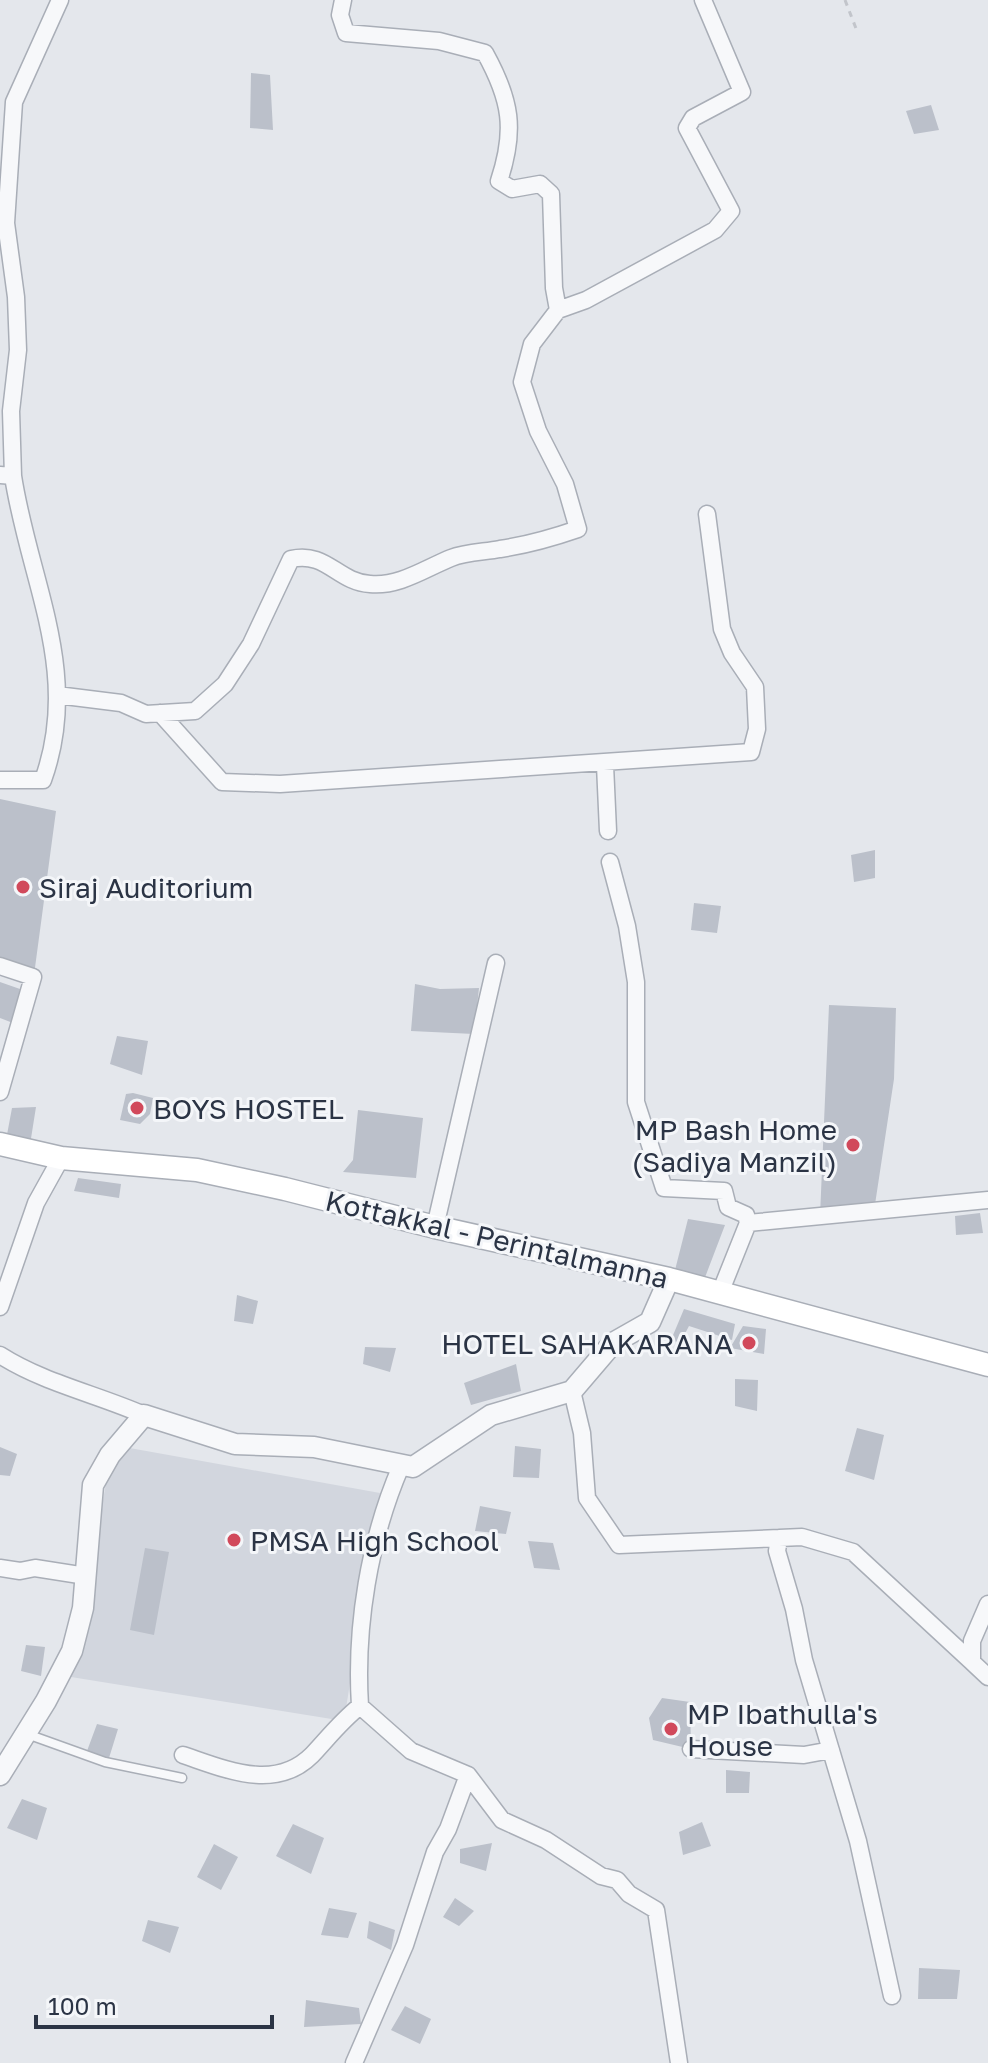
<svg xmlns="http://www.w3.org/2000/svg" width="988" height="2063" font-family="'Golos Text',sans-serif">
<rect width="100%" height="100%" fill="#e4e7ec"/>
<path fill="#d2d6de" d="M113,1445L380,1493L344,1721L71,1677Z"/>
<path fill="#bbc0ca" d="M251,73L270,75L273,130L250,128Z
M931,105L939,130L914,134L906,111Z
M0,799L56,811L34,975L0,963Z
M875,850V878L854,882L851,855Z
M694,903L721,906L717,933L691,930Z
M0,982L20,989L13,1023L0,1018Z
M415,984L440,989L479,988L474,1034L411,1031Z
M829,1005L896,1008L894,1079L874,1211L820,1216Z
M117,1036L148,1041L142,1075L110,1064Z
M133,1093L153,1098L150,1114L140,1124L120,1120L126,1094Z
M36,1107L29,1151L6,1140L12,1108Z
M358,1110L423,1118L416,1178L343,1172L353,1160Z
M78,1178L121,1184L119,1198L74,1191Z
M980,1213L983,1233L956,1235L955,1216Z
M688,1219L725,1225L704,1280L674,1274Z
M237,1295L258,1301L253,1324L234,1321Z
M684,1309L735,1324L732,1340L689,1326L680,1343L671,1340Z
M743,1326L766,1329L764,1354L730,1348Z
M365,1347L396,1348L390,1372L363,1364Z
M516,1364L521,1391L471,1405L464,1383Z
M735,1379L758,1380L757,1411L735,1406Z
M857,1428L884,1435L874,1480L845,1471Z
M515,1446L541,1449L539,1478L513,1477Z
M0,1447L17,1454L10,1476L0,1475Z
M480,1506L511,1512L506,1534L475,1531Z
M528,1541L553,1543L560,1570L534,1568Z
M145,1548L169,1552L154,1635L130,1630Z
M26,1645L45,1647L41,1676L21,1671Z
M662,1698L690,1702L691,1749L653,1740L649,1718Z
M97,1724L118,1729L109,1758L87,1751Z
M726,1770L750,1772L749,1793H726Z
M22,1799L47,1808L37,1840L7,1828Z
M702,1822L711,1846L683,1855L679,1832Z
M293,1824L324,1838L311,1874L276,1856Z
M492,1843L486,1871L460,1863V1849Z
M214,1844L238,1857L221,1890L197,1877Z
M455,1898L474,1911L459,1926L443,1917Z
M329,1908L357,1913L348,1938L321,1935Z
M148,1920L179,1927L170,1953L142,1941Z
M369,1921L395,1930L391,1950L367,1938Z
M919,1968L960,1970L957,1999H918Z
M306,2000L359,2008L361,2024L304,2027Z
M405,2006L431,2019L420,2044L391,2030Z"/>
<g fill="none" stroke-linecap="round" stroke-linejoin="round">
<g stroke="#a9aeb7" stroke-width="11">
<path id="service" d="M27,1734L105,1762L182,1778"/>
</g>
<g stroke="#a9aeb7" stroke-width="19">
<path id="minor" d="M343,0L340,15L346,33L439,41L485,53C511,100 516,130 499,181L512,189L540,184L551,194L554,288L558,310
M0,475L13,476L11,411L18,350L16,297L6,223L14,102L60,0
M57,695L121,703L146,714L195,711L225,684L251,644L291,559C327,551 337,582 370,584C399,587 426,568 451,558C466,552 485,552 500,549C527,545 552,538 578,529L565,484L538,431L522,382L532,344L558,310L586,300L715,230L731,211L687,128L693,118L742,92L703,0
M160,713L222,782L280,784L751,752L757,729L755,687L732,653L722,629L707,514
M605,765L608,831
M0,780H43C82,672 29,581 13,476
M610,862L627,926L636,982V1102L664,1188L724,1191L728,1207L746,1215L748,1223
M0,966L33,977L0,1092
M435,1227L496,963
M720,1293L748,1223L988,1200
M0,1307L36,1203L61,1158
M0,1355C44,1383 96,1394 144,1415
M572,1391L582,1433L587,1498L619,1545L802,1537L853,1552L972,1662
M401,1466C369,1540 355,1627 360,1706L411,1751L468,1775L502,1820L546,1840L601,1876L617,1880L629,1894L656,1910L679,2063
M779,1538L777,1551L794,1609L804,1660L858,1841L892,1996
M0,1568L20,1571L35,1568L86,1576
M988,1604L972,1641V1662L988,1677
M691,1749L804,1755L831,1750
M183,1755C225,1769 275,1792 312,1755C328,1738 341,1721 360,1706
M354,2063L405,1945L435,1852L448,1829L468,1775"/>
</g>
<g stroke="#a9aeb7" stroke-width="23">
<path id="tertiary" d="M0,1775L46,1701L72,1651L83,1608L93,1485L110,1455L144,1415L235,1444L314,1447L413,1467L491,1415L572,1391L613,1343L650,1322L669,1279"/>
</g>
<g stroke="#a9aeb7" stroke-width="25">
<path id="secondary" d="M0,1144L61,1158L197,1170L285,1189L435,1227L669,1279L988,1365"/>
</g>
<path stroke="#c2c5cb" stroke-width="3" stroke-dasharray="6 6" stroke-linecap="butt" d="M845,0L857,31"/>
<use href="#service" stroke="#f7f8fa" stroke-width="8"/>
<use href="#minor" stroke="#f7f8fa" stroke-width="16"/>
<use href="#tertiary" stroke="#f7f8fa" stroke-width="20"/>
<use href="#secondary" stroke="#fff" stroke-width="22"/>
</g>
<g fill="#d1495b" stroke="#f4f6f9" stroke-width="3">
<circle cx="23" cy="887" r="8"/>
<circle cx="137" cy="1108" r="8"/>
<circle cx="853" cy="1145" r="8"/>
<circle cx="749" cy="1343" r="8"/>
<circle cx="234" cy="1540" r="8"/>
<circle cx="671" cy="1729" r="8"/>
</g>
<g text-anchor="middle" dominant-baseline="central" stroke-width="6" stroke-linejoin="round" paint-order="stroke">
<g font-size="28" fill="#2b3445" stroke="#f4f6f9" text-anchor="start">
<text x="39" y="887">Siraj Auditorium</text>
<text x="153" y="1108">BOYS HOSTEL</text>
<text x="837" y="1129" text-anchor="end">MP Bash Home<tspan x="837" dy="32">(Sadiya Manzil)</tspan></text>
<text x="733" y="1343" text-anchor="end">HOTEL SAHAKARANA</text>
<text x="250" y="1540">PMSA High School</text>
<text x="687" y="1713">MP Ibathulla's<tspan x="687" dy="32">House</tspan></text>
</g>
<g font-size="28" fill="#2b3445" stroke="#f4f6f9">
<text transform="translate(497 1239) rotate(13)">Kottakkal - Perintalmanna</text>
</g>
</g>
<path d="M36 2015v12h236v-12" fill="none" stroke="#2b3445" stroke-width="4"/>
<text x="48" y="2015" font-size="24" fill="#2b3445" stroke="#f4f6f9" stroke-width="6" paint-order="stroke">100 m</text>
</svg>
